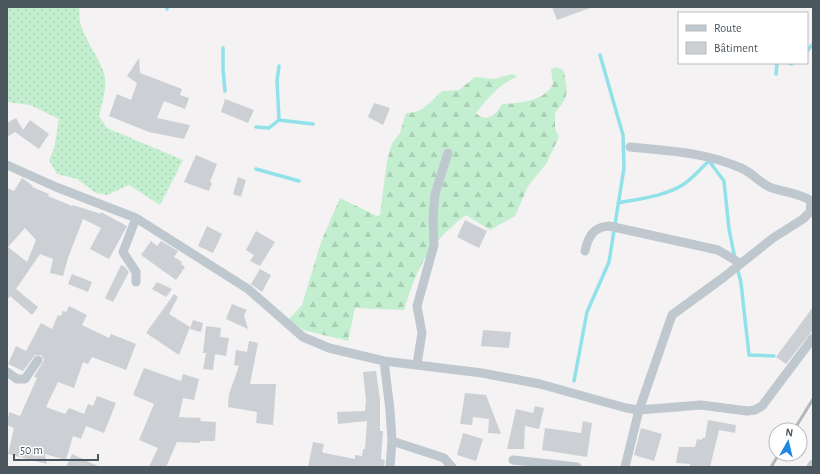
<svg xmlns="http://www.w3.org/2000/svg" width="820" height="474" font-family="'Alegreya Sans',sans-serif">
<defs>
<pattern id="grass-dots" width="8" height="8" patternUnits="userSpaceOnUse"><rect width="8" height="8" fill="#c3efd0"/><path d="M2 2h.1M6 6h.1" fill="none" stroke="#a9cfb5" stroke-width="1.8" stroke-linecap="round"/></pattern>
<pattern id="forest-firs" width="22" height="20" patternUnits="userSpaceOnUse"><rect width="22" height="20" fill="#c3efd0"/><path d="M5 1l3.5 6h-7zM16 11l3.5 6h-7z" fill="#a9cfb5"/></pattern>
</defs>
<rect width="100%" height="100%" fill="#f4f2f2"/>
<path fill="url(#grass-dots)" d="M9,7H80C75,30 97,51 104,73C108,86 102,102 99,116L107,128L183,160L160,205L129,185L107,195L96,193L77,179L57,174L49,160L54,149L59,119L30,105L7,102V10Z"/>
<path fill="url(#forest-firs)" d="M557,67L564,71C567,94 570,95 555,113V129L559,137L546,164L528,186L515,216L490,230L466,215C429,243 417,267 404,310L355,308L348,341L303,330L289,319L302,305L321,242L340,198L377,216L380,215L387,161L392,143L400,133L406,113C424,113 431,101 442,91L459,90L475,77L494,79L513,74L517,77C499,84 488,98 476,113C486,124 497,114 502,104C519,103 544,102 553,84L551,69Z"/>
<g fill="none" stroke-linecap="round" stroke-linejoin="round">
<path stroke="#91e1eb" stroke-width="3.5" d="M167,7V9
M223,48V69L225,91
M807,51L813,44
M789,63L791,64L793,63
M776,74L777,63
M279,120L313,124
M256,127L269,128L279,120L277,81L279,66
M256,169L299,181
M618,203C639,199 666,196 684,184C693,178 700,169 709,161L724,181L729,229L735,259
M737,267L741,283L749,355L774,356
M574,381L587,312L609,262L624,168L623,135L600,55"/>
</g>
<path fill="#ccd0d4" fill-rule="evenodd" d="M552,7H589L590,8L557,20Z
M139,58L140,73L182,89L180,95L189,98L185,109L164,101L157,118L190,125L184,139L149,132L109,116L117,94L131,100L137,83L127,76Z
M225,99L254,110L248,123L221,112Z
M374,103L390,108L383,125L368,117Z
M16,118L23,130L30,120L49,134L39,149L15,132L7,137V123Z
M196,155L217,164L210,182L212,183L209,191L184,182Z
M238,177L246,180L241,197L233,194Z
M22,178L33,186L32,187L49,194L48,196L72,206L73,205L101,214V212L127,226L109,259L90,249L101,228L83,219L68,258L63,276L50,273L53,259L40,254L16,289L38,307L32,315L10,296L7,300V188L14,191ZM25,228L36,240L27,262L8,247Z
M465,220L487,231L479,248L457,237Z
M207,226L222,234L213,253L198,246Z
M256,231L275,242L260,266L250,261L254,255L246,250Z
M151,241L157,246L161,241L178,251L174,257L182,262L181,264L185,267L176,280L141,255Z
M121,265L125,267L129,272L113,302L105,298Z
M260,269L271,275L262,292L251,284Z
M72,274L92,282L88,292L68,284Z
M157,282L172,289L166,297L152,289Z
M174,294L178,297L169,314L190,327L179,355L146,333Z
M232,304L247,310L244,315L248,329L226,319Z
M69,306L87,315L82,325L109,338L111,334L136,344L126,370L92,357L88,364L83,362L74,388L58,382L46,407L65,414L69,408L84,414L88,404L93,406L97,396L116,403L104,433L86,426L81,439L73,436L66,460L45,454L47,464L8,454L14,428L7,425L9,412L20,416L37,378L34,377L44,360L41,355H35L23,371L8,364L16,346L26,351L41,323L52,329L58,315L61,316L63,311L66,312Z
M813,307V330L786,364L776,357Z
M193,320L203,323L201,332L190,329Z
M206,326L221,328L220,337L229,338L226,356L215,354L213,370L203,369L206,353H203Z
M483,330L511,332L509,348L481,346Z
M249,341L258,343L250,384H276L273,425L256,423L257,412L228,407L229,394L239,366L234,365L236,350L247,352Z
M144,368L181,381L183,374L199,379L194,400L183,398L179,417L201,418L200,421L216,422L215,441H200V443L177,442L166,467H149L158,448L139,440L154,404L133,395Z
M376,371L380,400V431H383L381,459L385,460L384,467H308L313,442L324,444L322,452L324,453L355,459V455L362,456L363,449H365L367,421L338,424L337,412L365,411L366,400L363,372Z
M465,393L486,395L501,434L488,433L489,419L473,417L472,425L460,424Z
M535,406L544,408L539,429L525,426L524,449H507L516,409L533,413Z
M708,420L736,425L735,433L719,430L710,467H690V464L676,463L679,447H695L697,439L702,440V438H705Z
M583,421L592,423L587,457L542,450L545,428L581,433Z
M641,428L662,434L654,461L634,455Z
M463,433L483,439L476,461L457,455Z
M72,454L100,467H66Z"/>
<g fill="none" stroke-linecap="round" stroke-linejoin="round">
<path stroke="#bec8ce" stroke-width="9" d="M7,165L56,187L136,218L248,289L303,337L329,348L384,361L482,373L540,384L626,408L639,410L701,405L747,411L755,410L762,406L813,338
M136,218L123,252L136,272V282
M585,251C588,237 593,227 609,226L718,250L740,263
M384,361L390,410L392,441L390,467
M417,364L422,333L417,306L434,245L433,218L435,194L448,153
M7,372L17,379H25L38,360
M392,441L444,458L452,467
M513,460L577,467
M625,467L639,410L672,315L724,277L773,238L803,219L810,212L811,202L808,199C796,193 784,192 772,188C760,184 753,173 741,168C703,152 671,151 630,147
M811,467L813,464"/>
<path stroke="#b4b8bc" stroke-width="3" d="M794,430L813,399
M771,467L779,454"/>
</g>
<rect width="820" height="474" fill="none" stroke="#4a575f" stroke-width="16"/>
<rect x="678" y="12" width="130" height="52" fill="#ffffff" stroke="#b7bcbf"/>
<rect x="686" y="25" width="20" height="6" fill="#bec8ce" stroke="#b7bcbf"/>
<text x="714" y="32" font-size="12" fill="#4a575f">Route</text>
<rect x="686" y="42" width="20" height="12" fill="#ccd0d4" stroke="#b7bcbf"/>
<text x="714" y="52" font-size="12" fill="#4a575f">Bâtiment</text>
<g transform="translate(788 442) rotate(8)"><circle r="19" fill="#ffffff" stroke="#b7bcbf"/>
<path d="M0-3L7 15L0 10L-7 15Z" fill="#1e87e2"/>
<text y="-6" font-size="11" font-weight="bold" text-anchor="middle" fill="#4a575f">N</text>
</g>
<path d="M14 454v6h84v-6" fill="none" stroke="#4a575f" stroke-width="2"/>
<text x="20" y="454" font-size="12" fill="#4a575f" stroke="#ffffff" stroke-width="3" paint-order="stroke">50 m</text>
</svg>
